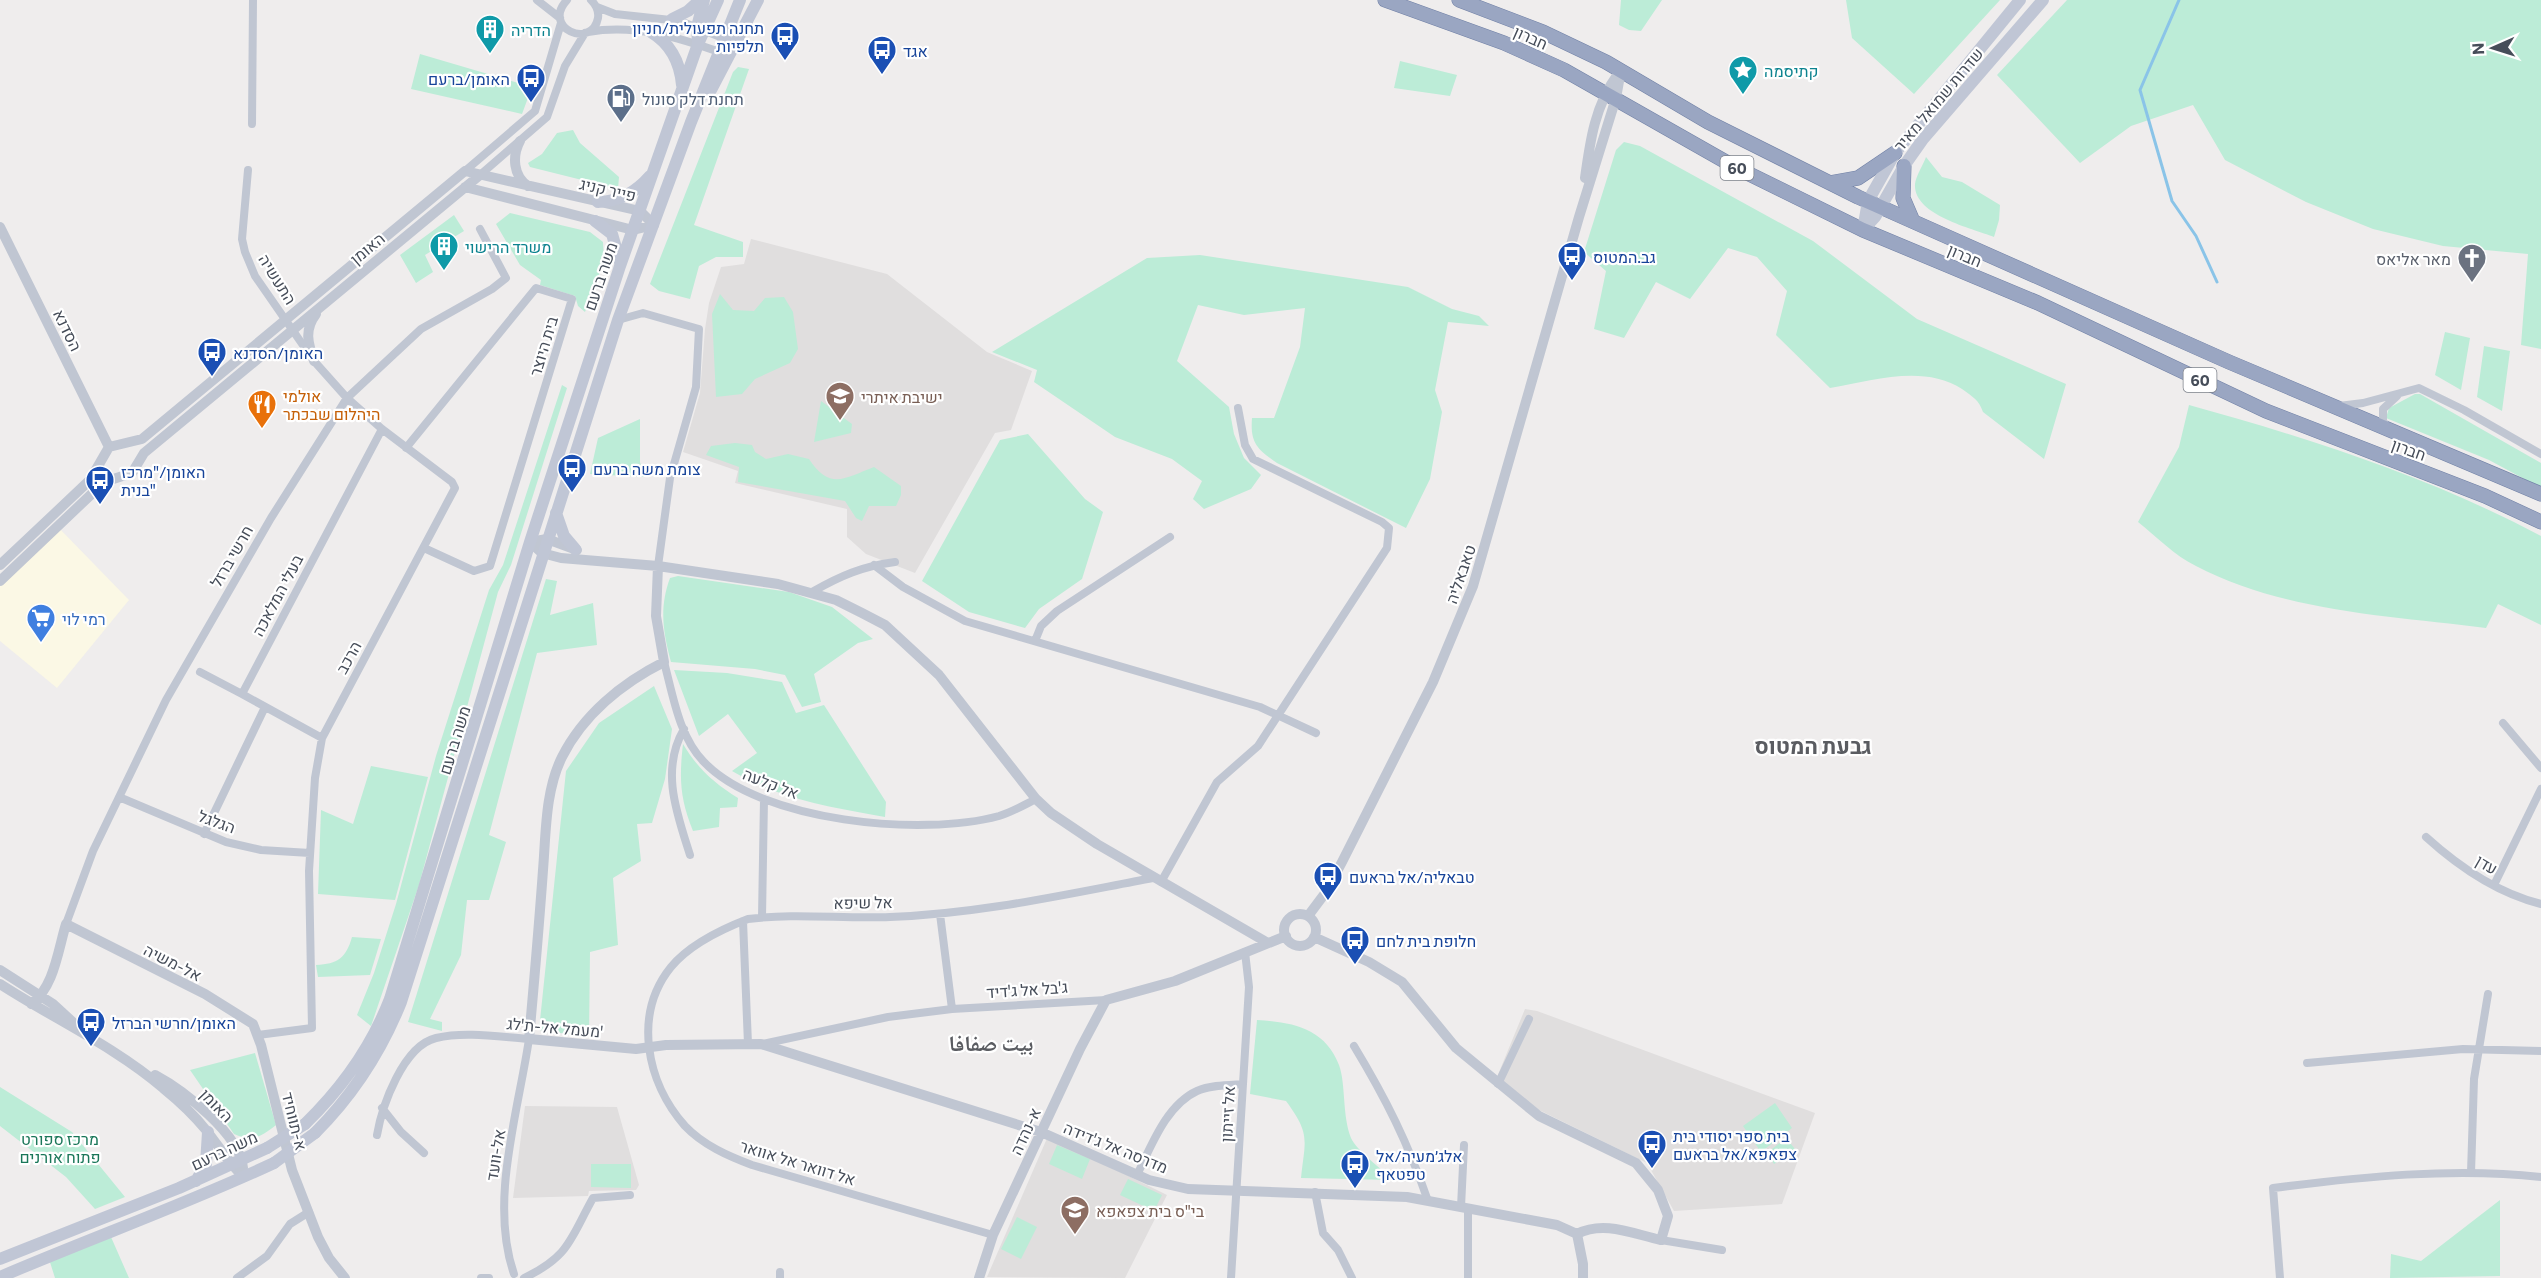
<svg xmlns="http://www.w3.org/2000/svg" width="2541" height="1278" font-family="Commissioner,'Noto Naskh Arabic',Heebo,sans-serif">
<rect width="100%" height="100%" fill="#efeded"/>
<path fill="#fbf8e5" d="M57,526L129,600L57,688L0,641V580Z"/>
<path fill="#e0dede" d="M751,239L887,274L987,352L1032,371L1011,430L995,433L915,573L866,554L847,537V509L735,483L738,471L683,452L700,393L705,329L709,303L721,267L744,264Z
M1525,1009L1537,1011L1815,1113L1782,1204L1674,1211L1647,1163L1539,1110L1497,1077Z
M525,1106L617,1107L639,1185L636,1190L589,1191L588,1196L513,1198Z
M1048,1136L1167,1195L1125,1278L987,1277Z"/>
<path fill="#bcecd7" d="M1621,0H1662L1641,31L1629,30L1619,25Z
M1846,0H2000L1914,94L1852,38Z
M2067,0H2541V349L2521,345L2528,254L2443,246L2373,229L2306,202L2225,160L2193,105L2131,126L2080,163L1997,75Z
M420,54L532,87L522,114L411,89Z
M1400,61L1457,75L1450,96L1394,88Z
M738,67L749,69L694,225L743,242V257H716L699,266L690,299L659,291L650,284L733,72Z
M573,130L580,143L619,177L618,189L530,167L528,163L542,154L557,133Z
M1624,142L1640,146L1813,241L1917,319L2066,384L2044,459L1983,412C1979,400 1973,397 1962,389C1923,364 1872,381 1830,388L1776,335L1787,291L1757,257L1728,248L1690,299L1656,282L1624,338L1594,329L1606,271L1584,252L1616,150Z
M1926,157L1942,177L1962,182L2000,205L1999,220L1994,237C1971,228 1913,215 1915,184C1916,176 1923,165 1926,157Z
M510,213L590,232L603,242L604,261L585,312L578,306L575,296L540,285L541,280L520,265L496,224Z
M454,215L464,231L425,255L433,272L416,283L400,255Z
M1200,255L1408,287L1452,309L1479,316L1489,326L1448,322L1435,390L1442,412L1430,479L1406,528L1277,463C1257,449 1250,443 1252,418H1274L1300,347L1305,308L1244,315L1198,305L1177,361L1229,407L1234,434L1244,458L1261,475L1251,489L1204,509L1193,499L1202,481L1172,459L1115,437L1034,382L1037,370L992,352L1147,258Z
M720,294L733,310L754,311L765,298L784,297L793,312L798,349L790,363L755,379L742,394L716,397L712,314Z
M2445,332L2470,338L2461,390L2435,375Z
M2484,346L2510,351L2502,411L2477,397Z
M562,385L567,388L511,565L498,592L419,885L371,1026L357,1015L374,973L396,904L436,756L489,590L503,565Z
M2415,394H2420L2541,463V488L2489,460L2386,418L2389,408Z
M821,401L852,424L851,433L814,442Z
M2189,405C2309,438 2430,477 2541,536V625L2498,604L2486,628C2390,616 2284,612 2196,566C2175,556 2156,536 2138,522L2179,447Z
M640,419V462L644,477L590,474L598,438Z
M1028,434L1085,499L1103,512L1082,579L1039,609L1025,628L969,612L922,581L1000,440Z
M735,443L752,445L755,452L766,459L788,454L809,459C830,491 845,478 874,467L901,486V495L896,506H869L862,521L856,518L845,501L738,482L739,467L706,455L711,446Z
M678,576L789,592L832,607L873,639L858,643L814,674L821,702L802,707L785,675L755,669L671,662C663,632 659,608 670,578Z
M546,579L557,581L550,615L593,603L597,645L537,653L489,835L506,842L489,900H467L461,955L430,1019L442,1022V1031L408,1022Z
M674,670L727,673L782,682L796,713L824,705L886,802L885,817C829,807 782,800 732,771L757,753L728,714L699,736Z
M654,686L672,729L665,779L652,823L637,824L641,861L613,878L618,945L590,952L589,1037L539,1030L566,771L599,723Z
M683,744C698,769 714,783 738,798L737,807L720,808L719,827L693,831C680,799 679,779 683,744Z
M371,766L428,777L395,900L318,894L321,810L353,824Z
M352,937L381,939L370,975L318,977L316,965C338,964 346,958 352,937Z
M1257,1020C1292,1022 1325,1028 1339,1065C1346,1084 1342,1115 1351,1138C1356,1150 1383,1170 1393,1180L1301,1178C1305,1139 1311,1135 1286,1101L1250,1094Z
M255,1053L276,1125C261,1137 252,1142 234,1134L190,1070Z
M0,1087L72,1132L125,1197L95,1209L66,1177L0,1126Z
M1775,1103L1792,1128L1761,1152L1743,1126Z
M1786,1138L1795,1149L1774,1164L1767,1153Z
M1057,1145L1090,1159L1082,1179L1049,1164Z
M591,1164H631V1188L591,1187Z
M1128,1179L1162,1195L1154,1211L1120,1195Z
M2500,1200V1276L2390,1278L2391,1254L2421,1261Z
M1017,1217L1037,1227L1021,1259L1001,1249Z
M111,1237L129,1278H55L49,1259Z"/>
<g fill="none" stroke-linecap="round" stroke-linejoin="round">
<path stroke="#8ac4e8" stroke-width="3" d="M2179,0L2140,90L2172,201L2196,236L2217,282"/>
<g stroke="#7181a6" stroke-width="15">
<path id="trunk" d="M1385,0L1504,43L1564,70L1735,167L1863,230L2038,303L2266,411L2485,496L2541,522
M1459,0L1543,32L1606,62L1708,122L1858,197L2229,362L2541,494
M1904,166L1903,198L1912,219
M1830,183L1858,178L1895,153"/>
</g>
<path stroke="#c0c6d2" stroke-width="8" d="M537,0L560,18
M567,0C541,28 592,50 598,18C599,11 596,5 591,0
M597,7L615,14L680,21L728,40
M588,32C635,24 678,37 722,53
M252,124L253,0
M248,170L242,239L245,252L255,276L314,361L347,398L382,429L452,482L455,488L322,738L315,778L309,871L312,1028L258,1035
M465,171L535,111L561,23
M480,175L547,117L565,66L585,33
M618,320L643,313L699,329L696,387L670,478L658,566
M2339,406L2363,403L2419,388L2464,410L2541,454
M2388,429L2383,421V409L2397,396
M406,448L536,288L572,299L490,566L474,571L424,548
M874,565L903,587L965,621L1260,707L1316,733
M812,592C840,576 863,566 895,562
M1035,641L1041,626L1057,611L1170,537
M664,662C673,695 679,737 704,762C761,822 922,837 999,816C1012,812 1024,805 1036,799
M200,672L242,694
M2503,723L2541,768
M684,729C660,770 677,814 690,855
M322,738L242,694L382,429
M119,797L226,842L261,850L310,853
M204,834L265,707
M2426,837C2459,867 2497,893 2541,904
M1161,882L1217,782L1258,746L1387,548L1389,528L1382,522L1253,459L1245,445L1238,408
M2494,885L2541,789
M940,914L952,1009
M762,917L764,799
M743,921L748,1044
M66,924L93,851L166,700L271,518L347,398L421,329L492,289L506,278L480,229
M762,1044L888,1017L952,1009L1106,1000
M1354,1046C1386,1099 1408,1143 1428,1201
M2307,1063L2463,1049L2541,1051
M1498,1084L1529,1019
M382,1108L401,1132L424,1153
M377,1135C382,1106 403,1046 436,1038C465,1031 500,1037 529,1039C518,1113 489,1202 514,1274
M2471,1173L2474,1079L2488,994
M1137,1175C1151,1147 1166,1105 1197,1091C1211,1085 1228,1085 1243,1084
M1315,1192L1323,1233L1338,1250L1352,1278
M1461,1207L1464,1145
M1468,1208V1278
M993,1235L752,1165C728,1156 703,1145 685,1126C646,1082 633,1014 671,967C690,944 722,929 748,919C795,913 843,919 890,917C979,914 1067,894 1153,878
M1661,1240L1722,1250
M237,1278L267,1256L290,1224L309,1212
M481,1278H489
M524,1278C570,1256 570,1239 593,1198L630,1195
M780,1278V1272
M1231,1278L1249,987L1245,952
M2280,1278L2273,1188C2361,1177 2452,1167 2541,1177"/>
<path stroke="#c0c6d2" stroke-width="10" d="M520,141C512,156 513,176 528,186
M1585,178C1590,141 1595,105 1618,74
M465,187L633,230L654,225
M0,227L109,447
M314,361C308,343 304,330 316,314
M530,542L542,553L561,558L658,566L778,584L836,600L862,613L885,625L939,675L1036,799L1051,813L1097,844L1268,943
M530,542L547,539L577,550
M0,565L90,480L109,447L142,439L465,171L640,211L654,225
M658,566L656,616L664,662C622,683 583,715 562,757C545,791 546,834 543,870C539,927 534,983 529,1039L636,1049L666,1045L761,1044L1041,1132L1149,1180L1188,1189L1407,1197L1557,1225L1577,1234
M0,581L99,487L107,481L132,473L144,453L480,175
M1284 930a16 16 0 1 1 32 0a16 16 0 1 1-32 0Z
M1308,916L1326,892L1342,862L1433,682L1473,586L1579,217L1616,98L1621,70
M1314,937L1369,962L1402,982L1456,1048L1539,1116L1636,1163L1658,1190L1668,1216L1661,1240C1633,1234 1604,1220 1577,1234
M0,970L53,1004L77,1026
M0,984C54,1019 114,1046 163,1088C179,1101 194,1115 206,1130C219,1146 228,1163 244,1177
M31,1004C54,988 58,950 66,924L205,994L253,1024L261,1045L292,1170L318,1237L329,1258L345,1278
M155,1075C183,1090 240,1134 243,1168
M1577,1234L1583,1264V1278
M979,1278L993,1235L1080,1049L1106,1000L1175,981L1286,936"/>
<path stroke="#c0c6d5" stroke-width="12" d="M672,19L688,11L700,0
M651,32C671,44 680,62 682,85
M698,43L697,27L704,0
M711,90L758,0
M598,202C620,201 635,193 650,176
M595,221L612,234L620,262
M1863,230L1875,217L1904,166L1923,139L2043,0
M1863,230L1868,201L1895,153L2020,0
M556,513L564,536L575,549
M305,1124C342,1088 371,1048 390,999L530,542L620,266L698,44L718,0
M315,1133C352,1096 381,1052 401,1002L618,320L691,122L740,0
M196,1181L206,1164L208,1132
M0,1259L179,1188L267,1148
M0,1277C91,1238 184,1205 274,1163"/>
<use href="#trunk" stroke="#9aa6c2" stroke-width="14"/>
<path stroke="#c0c6d5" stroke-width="12" d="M267,1148L305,1124
M274,1163L315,1133"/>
</g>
<defs>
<g id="building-pin" transform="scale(1.5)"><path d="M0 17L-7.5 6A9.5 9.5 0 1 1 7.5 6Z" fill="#0f9aa8" stroke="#fff"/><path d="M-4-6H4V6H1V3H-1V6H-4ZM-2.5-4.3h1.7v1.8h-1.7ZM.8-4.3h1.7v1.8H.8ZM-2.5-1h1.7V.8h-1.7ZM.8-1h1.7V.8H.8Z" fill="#fff"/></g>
<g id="bus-pin" transform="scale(1.5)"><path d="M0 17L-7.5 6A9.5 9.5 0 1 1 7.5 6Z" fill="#1a4fb4" stroke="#fff"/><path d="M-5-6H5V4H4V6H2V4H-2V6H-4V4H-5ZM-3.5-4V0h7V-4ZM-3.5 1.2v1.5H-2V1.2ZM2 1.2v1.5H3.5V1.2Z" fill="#fff"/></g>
<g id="sight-pin" transform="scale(1.5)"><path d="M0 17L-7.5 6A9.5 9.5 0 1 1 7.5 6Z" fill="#0f9aa8" stroke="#fff"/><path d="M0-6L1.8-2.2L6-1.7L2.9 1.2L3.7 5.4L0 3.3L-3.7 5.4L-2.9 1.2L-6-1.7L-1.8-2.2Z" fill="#fff"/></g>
<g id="fuel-pin" transform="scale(1.5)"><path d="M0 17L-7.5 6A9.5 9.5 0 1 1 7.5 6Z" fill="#5c6f8a" stroke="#fff"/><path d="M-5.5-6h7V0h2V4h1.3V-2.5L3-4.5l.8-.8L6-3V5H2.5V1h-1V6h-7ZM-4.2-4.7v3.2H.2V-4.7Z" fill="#fff"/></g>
<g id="church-pin" transform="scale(1.5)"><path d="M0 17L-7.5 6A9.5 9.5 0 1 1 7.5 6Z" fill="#6b7280" stroke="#fff"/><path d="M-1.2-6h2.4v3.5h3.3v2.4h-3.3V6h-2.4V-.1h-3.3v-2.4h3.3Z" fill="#fff"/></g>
<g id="school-pin" transform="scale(1.5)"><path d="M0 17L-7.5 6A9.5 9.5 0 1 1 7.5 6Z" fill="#8d6e63" stroke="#fff"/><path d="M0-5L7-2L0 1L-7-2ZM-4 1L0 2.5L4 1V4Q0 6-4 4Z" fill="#fff"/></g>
<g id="restaurant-pin" transform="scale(1.5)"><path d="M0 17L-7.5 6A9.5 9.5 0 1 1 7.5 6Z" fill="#e8710a" stroke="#fff"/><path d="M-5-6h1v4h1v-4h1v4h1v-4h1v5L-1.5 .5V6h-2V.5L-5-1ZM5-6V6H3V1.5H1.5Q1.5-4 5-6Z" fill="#fff"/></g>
<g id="supermarket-pin" transform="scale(1.5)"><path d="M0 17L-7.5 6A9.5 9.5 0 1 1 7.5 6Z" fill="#3f7fe0" stroke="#fff"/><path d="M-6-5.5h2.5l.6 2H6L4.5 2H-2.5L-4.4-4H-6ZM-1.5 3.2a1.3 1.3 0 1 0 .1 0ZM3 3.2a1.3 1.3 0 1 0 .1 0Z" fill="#fff"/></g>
</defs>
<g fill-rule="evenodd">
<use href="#building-pin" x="490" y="29"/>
<use href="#bus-pin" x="785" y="36"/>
<use href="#bus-pin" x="882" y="50"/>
<use href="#sight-pin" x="1743" y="70"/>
<use href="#bus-pin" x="531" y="78"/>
<use href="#fuel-pin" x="621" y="98"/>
<use href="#building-pin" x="444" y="246"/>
<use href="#bus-pin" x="1572" y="256"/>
<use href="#church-pin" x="2472" y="258"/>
<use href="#bus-pin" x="212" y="352"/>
<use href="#school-pin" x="840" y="396"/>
<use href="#restaurant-pin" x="262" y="404"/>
<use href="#bus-pin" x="572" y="468"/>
<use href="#bus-pin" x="100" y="480"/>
<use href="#supermarket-pin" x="41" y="618"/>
<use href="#bus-pin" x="1328" y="876"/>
<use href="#bus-pin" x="1355" y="940"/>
<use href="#bus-pin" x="91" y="1022"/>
<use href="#bus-pin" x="1652" y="1144"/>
<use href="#bus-pin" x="1355" y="1164"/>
<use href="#school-pin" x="1075" y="1210"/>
</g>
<g text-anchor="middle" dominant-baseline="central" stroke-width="4.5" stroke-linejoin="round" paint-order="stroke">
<g fill="#fff" stroke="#7e828b" stroke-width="1.5">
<rect x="1720.5" y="156" width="33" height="24" rx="4.5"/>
<rect x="2183.5" y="368" width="33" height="24" rx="4.5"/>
</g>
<g font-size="15" font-weight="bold" fill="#464d59">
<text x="1737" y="168">60</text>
<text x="2200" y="380">60</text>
</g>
<g font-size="16" fill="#164399" stroke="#fff" text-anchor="start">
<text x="764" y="27" text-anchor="end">תחנה תפעולית/חניון<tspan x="764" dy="18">תלפיות</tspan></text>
<text x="903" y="50">אגד</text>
<text x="510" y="78" text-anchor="end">האומן/ברעם</text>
<text x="1593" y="256">גב.המטוס</text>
<text x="233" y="352">האומן/הסדנא</text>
<text x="593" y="468">צומת משה ברעם</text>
<text x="121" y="471">האומן/"מרכז<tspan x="121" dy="18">בנית"</tspan></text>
<text x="1349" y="876">טבאליה/אל בראעם</text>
<text x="1376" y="940">חלופת בית לחם</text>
<text x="112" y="1022">האומן/חרשי הברזל</text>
<text x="1673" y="1135">בית ספר יסודי בית<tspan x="1673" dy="18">צפאפא/אל בראעם</tspan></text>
<text x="1376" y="1155">אלג׳מעיה/אל<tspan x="1376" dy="18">טפטאף</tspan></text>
</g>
<g font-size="16" fill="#0d838f" stroke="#fff" text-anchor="start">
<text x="511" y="29">הדריה</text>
<text x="1764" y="70">קתיסמה</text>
<text x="465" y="246">משרד הרישוי</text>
</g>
<g font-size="16" fill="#464d59" stroke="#fff">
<text transform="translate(1531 37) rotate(24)">חברון</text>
<text transform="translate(1938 99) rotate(-50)">שדרות שמואל מאיר</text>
<text transform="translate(608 189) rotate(13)">פייר קניג</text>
<text transform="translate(367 248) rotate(-40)">האומן</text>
<text transform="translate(1965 255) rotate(23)">חברון</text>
<text transform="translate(600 276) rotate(-71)">משה ברעם</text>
<text transform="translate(278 279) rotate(58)">התעשיה</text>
<text transform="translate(68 330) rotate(64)">הסדנא</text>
<text transform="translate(543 346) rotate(-73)">בית היוצר</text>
<text transform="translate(2409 449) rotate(20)">חברון</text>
<text transform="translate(231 556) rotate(-60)">חרשי ברזל</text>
<text transform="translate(1460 574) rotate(-71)">טאבאליה</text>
<text transform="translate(277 595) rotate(-62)">בעלי המלאכה</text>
<text transform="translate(348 657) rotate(-61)">הרכב</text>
<text transform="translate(454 740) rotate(-73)">משה ברעם</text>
<text transform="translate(771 783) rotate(21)">אל קלעה</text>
<text transform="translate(217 821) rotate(20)">הגלגל</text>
<text transform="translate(2487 864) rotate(30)">עדן</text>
<text transform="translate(863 902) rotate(-1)">אל שיפא</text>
<text transform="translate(173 962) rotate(27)">אל-משיה</text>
<text transform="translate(1027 989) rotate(-4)">ג'בל אל ג'דיד</text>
<text transform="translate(555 1027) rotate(5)">מעמל אל-ת'לג'</text>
<text transform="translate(217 1105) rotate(46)">האומן</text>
<text transform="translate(1227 1114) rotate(-87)">אל זייתון</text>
<text transform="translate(295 1121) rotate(76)">א-תווחיד</text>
<text transform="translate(1025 1131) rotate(-65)">א-נהדה</text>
<text transform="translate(1116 1147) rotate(22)">מדרסה אל ג'דידה</text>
<text transform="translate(224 1150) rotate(-25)">משה ברעם</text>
<text transform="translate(495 1155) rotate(-81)">אל-וועד</text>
<text transform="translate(798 1162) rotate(17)">אל דוואר אל אוואר</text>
</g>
<g font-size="16" fill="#4e5e75" stroke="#fff" text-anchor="start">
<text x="642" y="98">תחנת דלק סונול</text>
</g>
<g font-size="16" fill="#5b616d" stroke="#fff" text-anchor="end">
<text x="2451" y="258">מאר אליאס</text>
</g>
<g font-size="16" fill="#c56008" stroke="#fff" text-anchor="start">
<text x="283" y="395">אולמי<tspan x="283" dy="18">היהלום שבכתר</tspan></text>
</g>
<g font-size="16" fill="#785e54" stroke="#fff" text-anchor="start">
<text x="861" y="396">ישיבת איתרי</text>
<text x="1096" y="1210">בי"ס בית צפאפא</text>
</g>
<g font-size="16" fill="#366cbe" stroke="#fff" text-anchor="start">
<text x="62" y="618">רמי לוי</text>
</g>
<g font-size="16" fill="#1a7759" stroke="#fff">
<text x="60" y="1138">מרכז ספורט<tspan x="60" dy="18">פתוח אורנים</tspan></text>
</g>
<g font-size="22" font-weight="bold" fill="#5a5c61" stroke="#fff">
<text x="1813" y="745">גבעת המטוס</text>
<text x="991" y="1042">بيت صفافا</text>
</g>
</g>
<g transform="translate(2493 48) rotate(267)" stroke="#ffffff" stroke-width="4.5" paint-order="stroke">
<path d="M0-4.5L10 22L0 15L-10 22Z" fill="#464d59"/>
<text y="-9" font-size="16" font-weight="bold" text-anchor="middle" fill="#464d59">N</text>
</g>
</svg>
